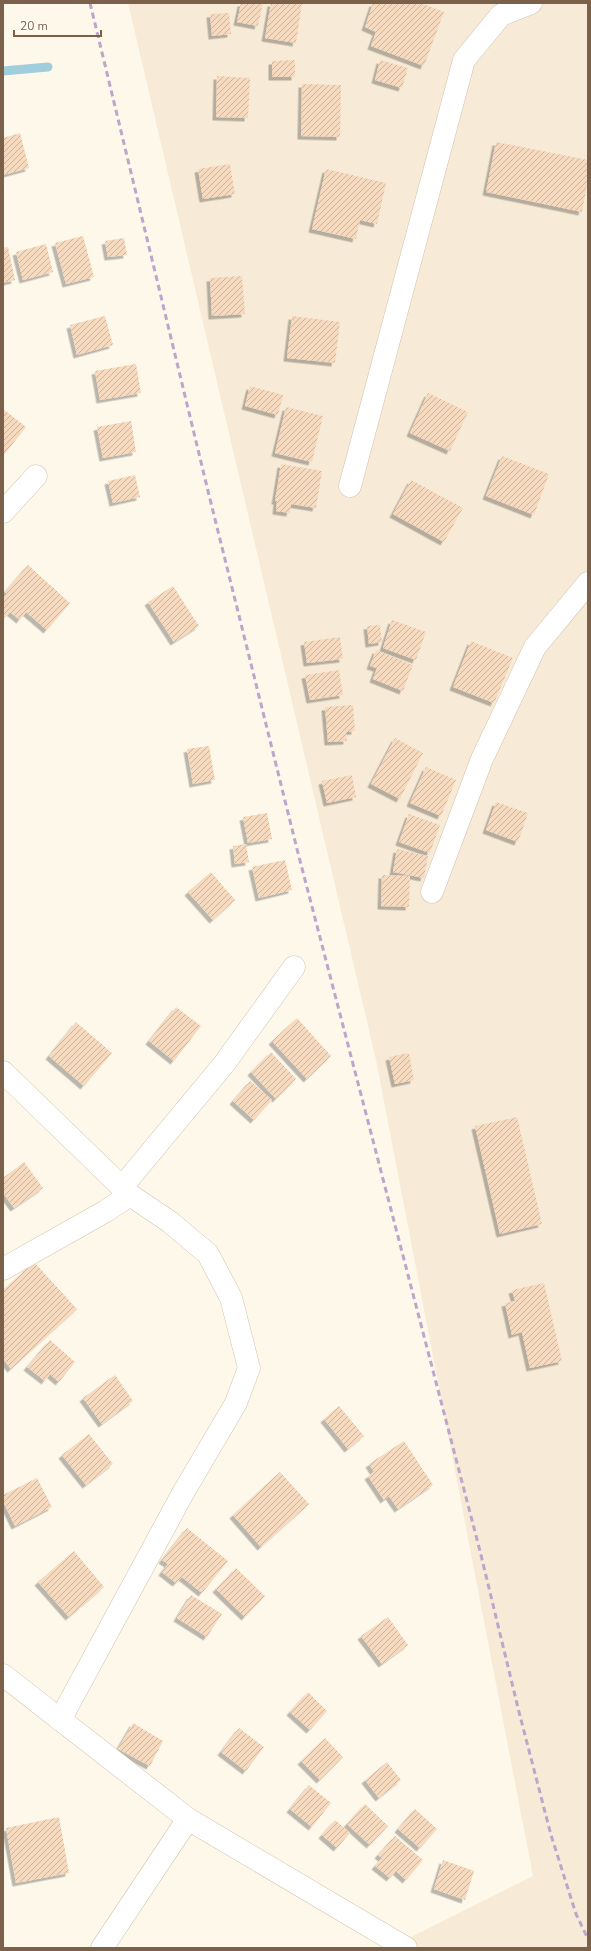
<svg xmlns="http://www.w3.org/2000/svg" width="591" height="1951" font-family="'Nunito Sans',sans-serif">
<defs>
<pattern id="building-hatch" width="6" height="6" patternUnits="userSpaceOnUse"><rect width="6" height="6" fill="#f6dabf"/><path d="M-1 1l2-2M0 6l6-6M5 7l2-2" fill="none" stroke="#ccb49d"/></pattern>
<filter id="shadow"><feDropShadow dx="-3.5" dy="3.5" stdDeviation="0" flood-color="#0004"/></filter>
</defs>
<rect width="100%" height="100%" fill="#fef8ea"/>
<path fill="#f7ebd7" d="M128,3H588V1948H389L533,1876L376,1060Z"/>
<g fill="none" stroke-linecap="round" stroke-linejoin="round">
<path stroke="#a1cedd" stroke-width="9" d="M3,71L48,67"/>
</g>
<path fill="url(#building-hatch)" filter="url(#shadow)" d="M241,3H263L258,26L237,22Z
M271,3H302L296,43L265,38Z
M373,3H421L444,12L424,66L371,46L376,32L365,27Z
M229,13L231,34L212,36L210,14Z
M295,60V77H272V61Z
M380,60L408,68L402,88L375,80Z
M217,76L250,78L248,118L216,117Z
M302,84L341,85L340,137L301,136Z
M20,133L29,168L3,175V138Z
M496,142L588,160V180L582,212L486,192Z
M230,164L235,194L203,199L198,169Z
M326,169L386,183L377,224L360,220L356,239L312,229Z
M83,236L94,277L66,284L55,243Z
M124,238L127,255L108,257L105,241Z
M46,244L53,272L23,280L16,252Z
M8,247L15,280L3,283V248Z
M242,276L245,314L212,316L210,278Z
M105,316L113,345L77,355L70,325Z
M292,316L340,322L335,363L287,358Z
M136,364L141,393L100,400L95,371Z
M250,386L283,395L278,415L245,406Z
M428,393L468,412L450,451L410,433Z
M286,407L323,416L312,462L275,453Z
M3,409L26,427L3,456Z
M131,421L136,452L103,458L97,427Z
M502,456L549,474L534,515L486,496Z
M281,464L322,471L316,508L291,504L290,513L276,511L277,501H275Z
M135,475L140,497L113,503L108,481Z
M411,480L463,508L444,542L393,514Z
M28,565L70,603L47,630L26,612L20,620L10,612L3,620V599L7,594L5,592Z
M173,586L199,626L174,642L148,602Z
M392,620L426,632L416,660L383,648Z
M380,625L382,642L369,644L367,626Z
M340,637L343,659L307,663L304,642Z
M471,641L513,658L494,703L453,687Z
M376,650L413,665L403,691L373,679L377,668L370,666Z
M339,670L343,695L310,700L305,675Z
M353,705L355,731L346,732L347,741L328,742L325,707Z
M395,738L423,753L400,799L371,784Z
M209,746L215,780L193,784L187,749Z
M426,767L456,780L441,816L410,803Z
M352,775L356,797L327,803L322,781Z
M496,802L528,813L518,842L486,830Z
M267,813L272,839L248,843L243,817Z
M409,814L440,825L430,853L399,842Z
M246,844L249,862L235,864L233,846Z
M397,849L428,856L424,878L393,872Z
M285,860L292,890L259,898L252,867Z
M211,872L235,900L213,920L188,892Z
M382,875L410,876L409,907L381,906Z
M176,1007L201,1026L174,1061L149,1041Z
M297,1018L331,1056L307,1079L272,1041Z
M76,1022L112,1053L84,1086L49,1056Z
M271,1052L296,1079L276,1099L251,1072Z
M409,1053L414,1080L395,1084L389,1057Z
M250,1081L272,1100L254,1120L233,1101Z
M517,1117L542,1224L500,1234L475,1126Z
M24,1162L43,1188L14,1208L3,1193V1178Z
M34,1262L77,1309L11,1369L3,1359V1290Z
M544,1283L562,1361L530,1368L522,1332L512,1335L505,1303L515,1301L512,1290Z
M50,1340L75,1362L59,1382L50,1374L45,1381L27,1367Z
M115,1375L133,1401L102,1424L83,1398Z
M339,1406L364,1436L348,1449L324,1419Z
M89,1434L113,1464L86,1485L62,1455Z
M404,1441L433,1485L398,1509L389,1496L384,1500L368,1476L374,1472L369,1464Z
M280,1472L309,1504L261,1547L233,1515Z
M37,1478L52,1507L15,1526L3,1501V1495Z
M187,1528L228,1561L202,1593L182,1577L176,1583L162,1572L168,1564L162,1560Z
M74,1551L104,1587L69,1617L38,1582Z
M236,1568L265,1596L245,1617L216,1589Z
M191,1595L222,1614L207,1637L177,1618Z
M388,1617L408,1645L382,1664L361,1636Z
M308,1692L327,1711L310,1730L290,1712Z
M133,1723L163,1741L150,1766L118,1749Z
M239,1728L264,1747L246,1771L221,1752Z
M325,1738L343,1757L320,1780L301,1761Z
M387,1762L401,1780L379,1798L365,1780Z
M309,1785L331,1803L312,1827L290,1809Z
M365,1804L388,1826L370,1845L347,1824Z
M415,1809L437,1829L420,1848L398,1829Z
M59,1817L69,1873L16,1883L6,1828Z
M335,1820L350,1833L337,1848L322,1835Z
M395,1836L423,1860L406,1880L396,1871L390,1878L375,1866L382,1858L378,1855Z
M443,1860L474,1871L465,1900L434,1889Z"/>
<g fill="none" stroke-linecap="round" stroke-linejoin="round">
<g stroke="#d3c1ad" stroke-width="23">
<path id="street" d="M350,486L464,60L501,15L531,3
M3,512L36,476
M432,892L482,759L535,647L588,583
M3,1072L130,1195L170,1222L208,1254L231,1298L249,1368L236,1403L183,1493L60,1720
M122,1187L224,1064L294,967
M3,1269L106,1211L130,1195
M3,1675L188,1819L406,1948
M102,1948L188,1819"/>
</g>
<use href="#street" stroke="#fff" stroke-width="22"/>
<path stroke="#bda5cb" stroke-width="3" stroke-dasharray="6 4" stroke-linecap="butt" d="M90,3L208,491L298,853L480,1551L519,1712L551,1835L576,1914L588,1939"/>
</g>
<rect width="591" height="1951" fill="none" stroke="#7c614a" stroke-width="8"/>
<path d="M14 30v6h87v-6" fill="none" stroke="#7c614a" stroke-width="2"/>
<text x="20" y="30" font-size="12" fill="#7c614a" stroke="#fffbf2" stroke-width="3" paint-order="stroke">20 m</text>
</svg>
